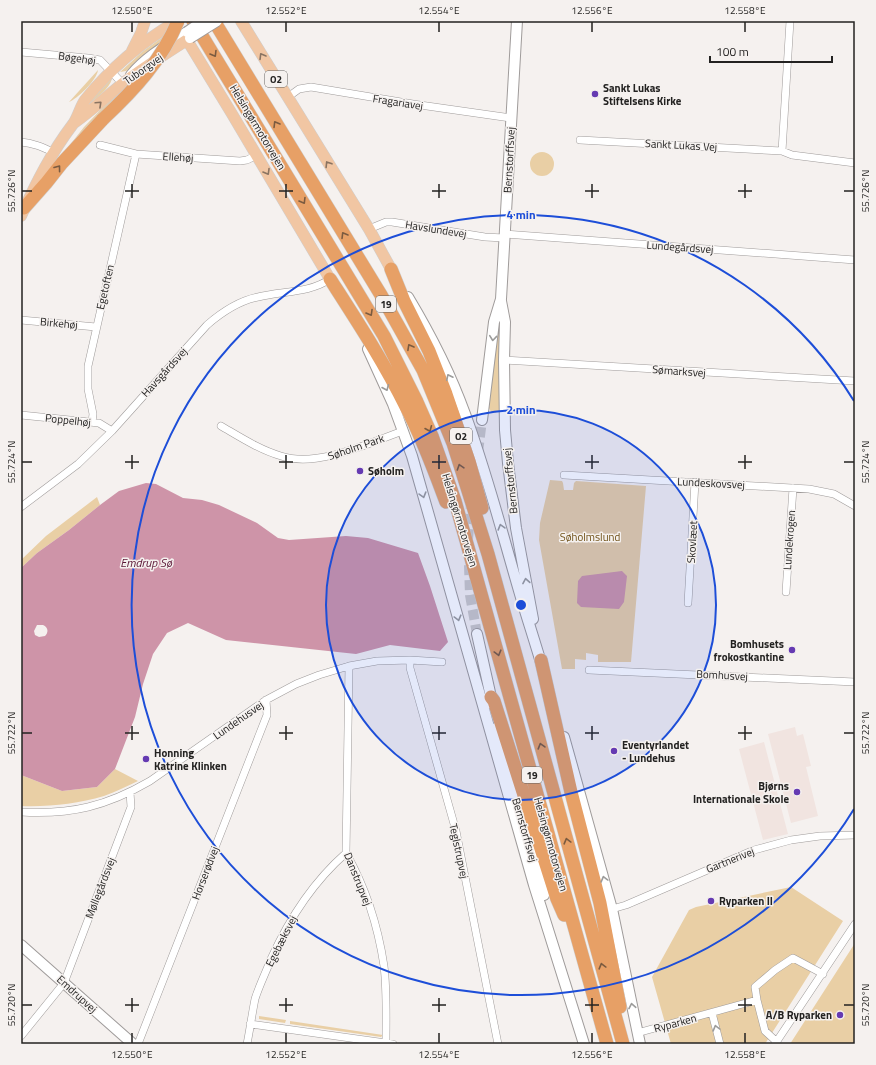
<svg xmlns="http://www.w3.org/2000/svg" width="876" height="1065" font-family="'Titillium Web',sans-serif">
<rect width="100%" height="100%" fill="#f5f1ef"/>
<path fill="#f1e4e0" d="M795,727L797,736L803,734L811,766L806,767L818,816L791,823L768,734Z
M764,742L788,834L763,840L739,749Z"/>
<path fill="#e9cfa5" d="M164,36L167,41L126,71L120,72L142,52Z
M98,70C97,80 77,99 69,102Z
M111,79H112C109,89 96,99 88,105L96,95Z
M135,80L54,165L84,127L110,100Z
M530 164a12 12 0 1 1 24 0a12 12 0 1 1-24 0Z
M499,322H500V410L495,413L491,412L489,408Z
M550,480L562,481L563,483L564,490H573L574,483L576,481L646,486L631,662H598V655L586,653V660L575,659V669H562L539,540L540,523Z
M97,497L100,505L69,530L37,553L21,568V560L46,536Z
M115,769L138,781C127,786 115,792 104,796C77,804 49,807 21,806V775L62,791L97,787Z
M791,887L843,921L765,1044H671L652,977L689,910L696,907Z
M855,943V1044H790Z
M259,1016L286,1020L285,1023L259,1019Z
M290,1021L383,1035L381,1037L290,1024Z"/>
<path fill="#ce94a8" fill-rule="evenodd" d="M146,483L156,484L183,498L202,500L219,505L257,523L278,538L289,540L346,536L368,538L418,553L430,586L448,642L440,651L390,645L356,654L226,640L188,623L167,633L153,654L143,684L135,717L115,769L97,787L62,791L21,775V568L37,553L69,530L100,505L119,491ZM37,625H43C48,627 49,632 45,636L39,637L35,635L34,631Z
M622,571L627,576L624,602L619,609L581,607L577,603L578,581L582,576Z"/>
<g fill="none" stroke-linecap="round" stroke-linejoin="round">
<path stroke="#cbc8c6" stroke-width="10" stroke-dasharray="10 5" stroke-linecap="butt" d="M478,452L482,420
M468,539L471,505
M469,565L470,595L477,634"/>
<g stroke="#9f9b9a" stroke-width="8">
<path id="street" d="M21,52L88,58L100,60L123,84
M288,97L299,89L311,87L413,104L511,118
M580,140L782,151L792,155L855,163
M21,142C33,143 42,147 53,152
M100,145L136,154L240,161L247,160L257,155
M782,151L790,21
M369,229L386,222H392L485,237L504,238
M504,234L855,260
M21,320L96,327
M504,360L855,381
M21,415L99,423L112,431
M92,422L93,414L88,389V366L136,154
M221,426C240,437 260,450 281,456C318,468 368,443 403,431
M564,475L809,489L834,494L855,506
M21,507L78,464L112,431L207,325C222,312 238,301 258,297C282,291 310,293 330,279
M786,592L793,488
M688,603L695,482
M410,660V668L456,831L498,1044
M349,666L346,853C366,888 378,926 384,966C387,991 386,1018 386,1043
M589,670L855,682
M21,812C71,815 107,806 150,781L266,700L296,684L319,675L349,666L377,661L410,660L442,662
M612,909L626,905L754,850L791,840L820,836L855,835
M712,1013L720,1044
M250,1024L393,1044
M637,1033L757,1000
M21,1036L64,983L131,807L130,792
M777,1042L765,1031L757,1000L755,987L775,970L793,958L823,974
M138,1044L267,715L266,700
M247,1044C250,1029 252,1014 255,999C259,986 266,972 271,959C289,919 312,883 346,853
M775,1044L855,924"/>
</g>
<g stroke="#9f9b9a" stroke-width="12">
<path id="secondary" d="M131,75C147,56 167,45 187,32
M408,297C429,332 451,375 465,414C487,473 502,533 520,594C527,618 535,642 542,666
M501,301L505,322L504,360L505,430L508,463L516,528L533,619
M368,349L393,404L412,456L534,885L584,1044
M482,420L494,322L501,299L517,21
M477,634L491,697L489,703
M496,728L544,895
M564,737L612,909L640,1044
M21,945L133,1044"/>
</g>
<g stroke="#cfcece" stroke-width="12">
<path id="primary" d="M241,21L369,229L391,269
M132,51L141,33L145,21
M74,123C91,111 106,97 122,84C143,68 165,54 187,40L232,114L330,279
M21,216C36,183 51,153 73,124C78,117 80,107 85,100C110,69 143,41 177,21"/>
</g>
<g stroke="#cfcece" stroke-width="14">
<path id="highway" d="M193,21L384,336L417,402L432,436L455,501L607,1044
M214,21L381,295L423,370L453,443L488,554L623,1044
M24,208L47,182L62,163L103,119
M391,269L404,301L429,351L446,394L469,461L482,508
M330,279C357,321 384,362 406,407C422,437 434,470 446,502
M541,660L571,792L600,903L620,1007
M491,697L494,701L557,899L564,915"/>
</g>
<use href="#street" stroke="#fff" stroke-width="7"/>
<use href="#secondary" stroke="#fff" stroke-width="10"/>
<use href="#primary" stroke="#f1c6a3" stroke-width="11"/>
<use href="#highway" stroke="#e7a066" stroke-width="13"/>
<g stroke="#9f9b9a" stroke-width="12" stroke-linecap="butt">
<path id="secondary-bridge" d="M187,32L203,21
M190,38L217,21"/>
</g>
<g stroke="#cfcece" stroke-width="14" stroke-linecap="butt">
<path id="highway-bridge" d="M103,119C134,90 162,60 178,21"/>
</g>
<use href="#secondary-bridge" stroke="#fff" stroke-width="10"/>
<use href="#highway-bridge" stroke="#e7a066" stroke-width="13"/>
</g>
<defs><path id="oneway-chevron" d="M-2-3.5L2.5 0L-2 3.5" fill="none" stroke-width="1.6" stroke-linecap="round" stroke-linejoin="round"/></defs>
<g stroke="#7b5b40">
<use href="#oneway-chevron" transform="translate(214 54) rotate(59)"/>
<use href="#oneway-chevron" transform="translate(276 124) rotate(-121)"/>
<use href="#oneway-chevron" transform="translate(58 168) rotate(-53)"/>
<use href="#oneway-chevron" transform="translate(303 201) rotate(59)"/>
<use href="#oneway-chevron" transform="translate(344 235) rotate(-121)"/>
<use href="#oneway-chevron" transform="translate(370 313) rotate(60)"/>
<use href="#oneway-chevron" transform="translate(410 347) rotate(-119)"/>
<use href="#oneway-chevron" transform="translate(429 429) rotate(67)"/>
<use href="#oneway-chevron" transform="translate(460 467) rotate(-108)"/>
<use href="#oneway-chevron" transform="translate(498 653) rotate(75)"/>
<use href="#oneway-chevron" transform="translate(541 746) rotate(-106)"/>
<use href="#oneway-chevron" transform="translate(567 841) rotate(-105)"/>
<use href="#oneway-chevron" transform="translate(602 966) rotate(-105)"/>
</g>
<g stroke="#8a7462">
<use href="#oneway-chevron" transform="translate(262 56) rotate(-121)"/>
<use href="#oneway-chevron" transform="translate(99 104) rotate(-43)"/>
<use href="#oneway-chevron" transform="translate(328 164) rotate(-122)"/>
<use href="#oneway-chevron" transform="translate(267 172) rotate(60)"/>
</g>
<g stroke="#9c9c9b">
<use href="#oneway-chevron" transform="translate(493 338) rotate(96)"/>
<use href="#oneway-chevron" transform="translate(449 377) rotate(-116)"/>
<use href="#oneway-chevron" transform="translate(386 388) rotate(67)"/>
<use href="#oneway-chevron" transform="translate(423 495) rotate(74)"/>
<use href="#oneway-chevron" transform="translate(501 527) rotate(-106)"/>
<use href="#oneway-chevron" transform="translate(526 581) rotate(-100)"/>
<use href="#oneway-chevron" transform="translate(458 618) rotate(75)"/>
<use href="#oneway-chevron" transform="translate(604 879) rotate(-105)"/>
<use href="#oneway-chevron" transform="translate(632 1006) rotate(-101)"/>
<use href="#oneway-chevron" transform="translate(716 1028) rotate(-105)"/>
</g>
<path fill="none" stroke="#232221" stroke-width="1.5" d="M132,22V32M286,22V32M439,22V32M592,22V32M745,22V32M132,184V198M286,184V198M439,184V198M592,184V198M745,184V198M22,191H32M125,191H139M279,191H293M432,191H446M585,191H599M738,191H752M844,191H854M132,455V469M286,455V469M439,455V469M592,455V469M745,455V469M22,462H32M125,462H139M279,462H293M432,462H446M585,462H599M738,462H752M844,462H854M132,726V740M286,726V740M439,726V740M592,726V740M745,726V740M22,733H32M125,733H139M279,733H293M432,733H446M585,733H599M738,733H752M844,733H854M132,998V1012M286,998V1012M439,998V1012M592,998V1012M745,998V1012M22,1005H32M125,1005H139M279,1005H293M432,1005H446M585,1005H599M738,1005H752M844,1005H854M132,1033V1043M286,1033V1043M439,1033V1043M592,1033V1043M745,1033V1043"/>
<circle cx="521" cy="605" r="195" fill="#1d4ed8" fill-opacity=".12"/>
<g fill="none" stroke="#1d4ed8" stroke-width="2">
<circle cx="521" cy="605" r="195"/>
<path d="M854 809A390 390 0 1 1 854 401"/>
</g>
<g fill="#653ab2" stroke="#f5f1ef" stroke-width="1.5">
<circle cx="595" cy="94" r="4"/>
<circle cx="360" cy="471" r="4"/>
<circle cx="792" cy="650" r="4"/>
<circle cx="614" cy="751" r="4"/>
<circle cx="146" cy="759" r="4"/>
<circle cx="797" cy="792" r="4"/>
<circle cx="711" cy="901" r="4"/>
<circle cx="840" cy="1015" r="4"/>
</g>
<g text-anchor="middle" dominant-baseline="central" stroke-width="3" stroke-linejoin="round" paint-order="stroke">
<g fill="#f5f1ef" stroke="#62605f" stroke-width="1">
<rect x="265" y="71" width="22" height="16" rx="3"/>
<rect x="376" y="296" width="20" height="16" rx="3"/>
<rect x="450" y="428" width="22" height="16" rx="3"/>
<rect x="522" y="767" width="20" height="16" rx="3"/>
</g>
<g font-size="10" font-weight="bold" fill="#232221">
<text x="276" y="79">O2</text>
<text x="386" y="304">19</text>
<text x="461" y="436">O2</text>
<text x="532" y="775">19</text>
</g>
<g font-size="11" fill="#232221" stroke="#f5f1ef">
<text transform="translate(77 58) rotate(8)">Bøgehøj</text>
<text transform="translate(143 69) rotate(-35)">Tuborgvej</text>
<text transform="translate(398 102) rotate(9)">Fragariavej</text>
<text transform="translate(258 127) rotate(59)">Helsingørmotorvejen</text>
<text transform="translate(681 145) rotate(3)">Sankt Lukas Vej</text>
<text transform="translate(178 157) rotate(4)">Ellehøj</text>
<text transform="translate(509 160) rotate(-87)">Bernstorffsvej</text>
<text transform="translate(436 229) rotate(9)">Havslundevej</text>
<text transform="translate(680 247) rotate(4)">Lundegårdsvej</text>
<text transform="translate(105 287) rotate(-77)">Egetoften</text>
<text transform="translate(59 323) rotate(5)">Birkehøj</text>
<text transform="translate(679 371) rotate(4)">Sømarksvej</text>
<text transform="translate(164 372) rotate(-48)">Havsgårdsvej</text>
<text transform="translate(68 420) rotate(6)">Poppelhøj</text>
<text transform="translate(356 447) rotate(-19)">Søholm Park</text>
<text transform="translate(510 481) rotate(-96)">Bernstorffsvej</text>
<text transform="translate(711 483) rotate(3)">Lundeskovsvej</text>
<text transform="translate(460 520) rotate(73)">Helsingørmotorvejen</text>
<text transform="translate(789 540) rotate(-86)">Lundekrogen</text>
<text transform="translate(692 542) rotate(-87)">Skovlæet</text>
<text transform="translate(722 675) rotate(3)">Bomhusvej</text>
<text transform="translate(238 720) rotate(-35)">Lundehusvej</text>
<text transform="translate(525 830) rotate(74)">Bernstorffsvej</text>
<text transform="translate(551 844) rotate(74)">Helsingørmotorvejen</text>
<text transform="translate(459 851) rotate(78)">Teglstrupvej</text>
<text transform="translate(730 860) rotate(-22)">Gartnerivej</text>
<text transform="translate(205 873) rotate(-69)">Horserødvej</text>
<text transform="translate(358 879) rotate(68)">Danstrupvej</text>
<text transform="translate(100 888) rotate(-69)">Møllegårdsvej</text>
<text transform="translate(281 941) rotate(-63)">Egebæksvej</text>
<text transform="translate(77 994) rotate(42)">Emdrupvej</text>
<text transform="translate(675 1023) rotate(-15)">Ryparken</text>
</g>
<g font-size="11" font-weight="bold" fill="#232221" stroke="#f5f1ef" text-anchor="start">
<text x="603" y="88">Sankt Lukas<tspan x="603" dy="13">Stiftelsens Kirke</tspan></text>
<text x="368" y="471">Søholm</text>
<text x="784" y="644" text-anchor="end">Bomhusets<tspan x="784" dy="13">frokostkantine</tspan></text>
<text x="622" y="745">Eventyrlandet<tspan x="622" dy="13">- Lundehus</tspan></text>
<text x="154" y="753">Honning<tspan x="154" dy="13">Katrine Klinken</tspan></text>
<text x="789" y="786" text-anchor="end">Bjørns<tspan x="789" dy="13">Internationale Skole</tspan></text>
<text x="719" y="901">Ryparken II</text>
<text x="832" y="1015" text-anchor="end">A/B Ryparken</text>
</g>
<g font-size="11" fill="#6d4e13" stroke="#f5f1ef">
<text x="590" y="537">Søholmslund</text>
</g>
<g font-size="12" font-style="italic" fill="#5a1535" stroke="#f5f1ef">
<text x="146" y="562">Emdrup Sø</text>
</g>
</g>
<circle cx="521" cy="605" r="6" fill="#1d4ed8" stroke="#f5f1ef" stroke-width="2"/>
<g font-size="12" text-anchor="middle" font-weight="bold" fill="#1d4ed8" stroke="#f5f1ef" stroke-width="3" stroke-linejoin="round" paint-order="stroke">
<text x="521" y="219">4 min</text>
<text x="521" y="414">2 min</text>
</g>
<rect width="876" height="1065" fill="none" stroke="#f5f1ef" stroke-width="44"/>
<path d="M710 56v6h122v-6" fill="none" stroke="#232221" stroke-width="2"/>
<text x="716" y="56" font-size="12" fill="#232221" stroke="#f5f1ef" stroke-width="3" paint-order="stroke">100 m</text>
<rect x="22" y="22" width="832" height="1021" fill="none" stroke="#232221" stroke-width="1.5"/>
<g font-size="10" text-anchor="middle" fill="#232221">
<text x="132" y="14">12.550°E</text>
<text x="286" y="14">12.552°E</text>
<text x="439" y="14">12.554°E</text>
<text x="592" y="14">12.556°E</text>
<text x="745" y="14">12.558°E</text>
<text transform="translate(11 191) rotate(-90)" y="4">55.726°N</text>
<text transform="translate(865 191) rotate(-90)" y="4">55.726°N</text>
<text transform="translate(11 462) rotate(-90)" y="4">55.724°N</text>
<text transform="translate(865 462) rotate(-90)" y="4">55.724°N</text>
<text transform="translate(11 733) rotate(-90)" y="4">55.722°N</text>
<text transform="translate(865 733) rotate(-90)" y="4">55.722°N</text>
<text transform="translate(11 1005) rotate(-90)" y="4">55.720°N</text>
<text transform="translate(865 1005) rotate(-90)" y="4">55.720°N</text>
<text x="132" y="1058">12.550°E</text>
<text x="286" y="1058">12.552°E</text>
<text x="439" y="1058">12.554°E</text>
<text x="592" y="1058">12.556°E</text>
<text x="745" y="1058">12.558°E</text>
</g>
</svg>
